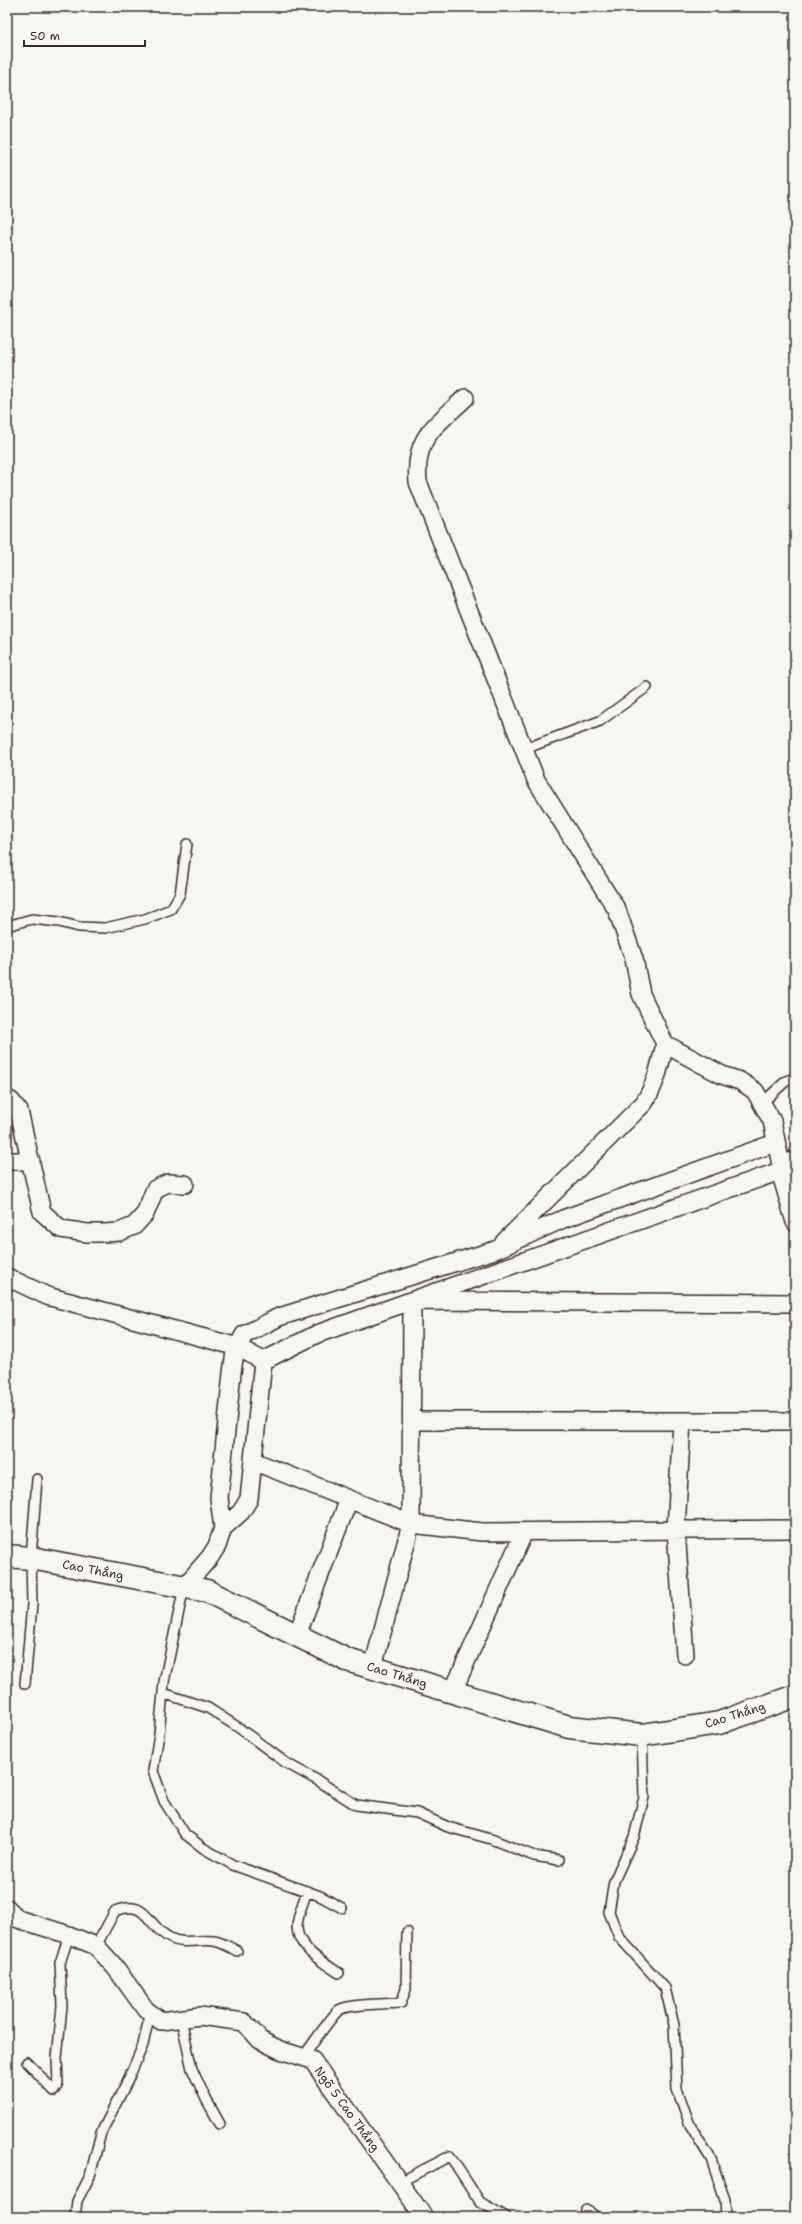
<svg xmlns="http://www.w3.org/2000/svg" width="802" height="2224" font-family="'Shantell Sans',sans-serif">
<rect width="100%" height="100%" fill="#f6f6f2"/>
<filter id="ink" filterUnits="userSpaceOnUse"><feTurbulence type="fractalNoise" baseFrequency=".025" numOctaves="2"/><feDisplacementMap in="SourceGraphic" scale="8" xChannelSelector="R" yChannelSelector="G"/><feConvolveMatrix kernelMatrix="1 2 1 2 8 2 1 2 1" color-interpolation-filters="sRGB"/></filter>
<g filter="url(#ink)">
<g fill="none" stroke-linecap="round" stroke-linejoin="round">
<g stroke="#3b2a1e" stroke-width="12">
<path id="service" d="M524,749L600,721L647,687
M7,926L32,919L59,922L79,927L105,928L145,919L171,909L180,894L187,844
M763,1102L786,1081L795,1078
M184,1587L164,1682L159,1734L153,1771L164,1801L185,1834L203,1848L233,1865L320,1896L342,1908
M25,1684L32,1604L31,1558L37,1479
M163,1693L208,1708L239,1728L286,1763L317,1780L356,1805L417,1813L448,1827L491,1839L534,1856L559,1860
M642,1735L644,1797L634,1837L614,1881L609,1912L619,1937L665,1988L674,2025L677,2089L690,2125L711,2159L725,2200L726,2217
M307,1891C304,1901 297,1916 297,1927C297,1948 324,1963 339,1973
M96,1946L115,1911C148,1898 146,1926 170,1938C183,1945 200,1939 214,1941C221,1942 230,1947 237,1951
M181,2019L192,2069L206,2099L220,2124
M303,2057C310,2048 332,2015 339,2010C348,2004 387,2004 401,2003L406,1989L407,1932
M27,2062L54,2091L58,2084L57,2058L62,2006L60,1963L69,1935
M400,2182L450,2156L480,2202L506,2217
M586,2210L597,2217
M75,2217L77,2201L90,2176L101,2133L128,2080L143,2045L150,2013"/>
</g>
<g stroke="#3b2a1e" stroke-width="20">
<path id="minor" d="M465,398C435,427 414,436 418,482L536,780L617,910L634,959L641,994L665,1044L722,1075L740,1081L755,1091L772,1121L781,1165L780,1171L795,1222
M7,1099L11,1101L19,1111L42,1212L61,1229L87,1233H104L119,1232L134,1226L145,1214L155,1189L168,1183L185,1184
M7,1161H31
M781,1165L795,1160
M504,1242L644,1103C656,1084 660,1065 665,1044
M7,1277L47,1296L238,1347L263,1361
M412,1421H795
M682,1421L676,1530L685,1655
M253,1461L411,1524L482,1532L795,1529
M223,1528L241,1512L249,1499L263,1361L317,1334L780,1171
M184,1587L210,1557L217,1546L223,1528L219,1498L232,1373L235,1352L244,1335L279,1317L495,1250L563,1219L775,1143
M297,1635L349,1499
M373,1667L411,1524L412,1301L795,1303
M453,1691L524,1532
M7,1908L18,1919L69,1935L96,1946L115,1967L146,2010L161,2021L200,2016L244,2022L260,2040L280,2050L312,2060L424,2217"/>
</g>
<g stroke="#3b2a1e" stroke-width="25">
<path id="secondary" d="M7,1556L31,1558L207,1591L347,1660L569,1727L642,1735L719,1723L795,1696"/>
</g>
<use href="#service" stroke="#f6f6f2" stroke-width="9"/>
<use href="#minor" stroke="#f6f6f2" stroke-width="17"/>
<use href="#secondary" stroke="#f6f6f2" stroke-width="22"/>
</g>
</g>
<g text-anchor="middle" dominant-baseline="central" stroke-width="3.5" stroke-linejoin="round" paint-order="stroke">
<g font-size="12" fill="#3b2a1e" stroke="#f6f6f2">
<text transform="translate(93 1570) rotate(11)">Cao Thắng</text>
<text transform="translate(397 1675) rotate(17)">Cao Thắng</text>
<text transform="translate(735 1715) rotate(-17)">Cao Thắng</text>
<text transform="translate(347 2109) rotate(54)">Ngõ 5 Cao Thắng</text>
</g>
</g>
<rect width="802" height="2224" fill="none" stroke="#f6f6f2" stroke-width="24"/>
<rect x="12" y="12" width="778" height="2200" fill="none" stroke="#3b2a1e" stroke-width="1.5" filter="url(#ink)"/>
<path d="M24 40v6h121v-6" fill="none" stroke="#3b2a1e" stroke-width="2"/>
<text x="30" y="40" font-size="12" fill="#3b2a1e" stroke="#f6f6f2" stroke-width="3" paint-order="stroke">50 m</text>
</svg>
